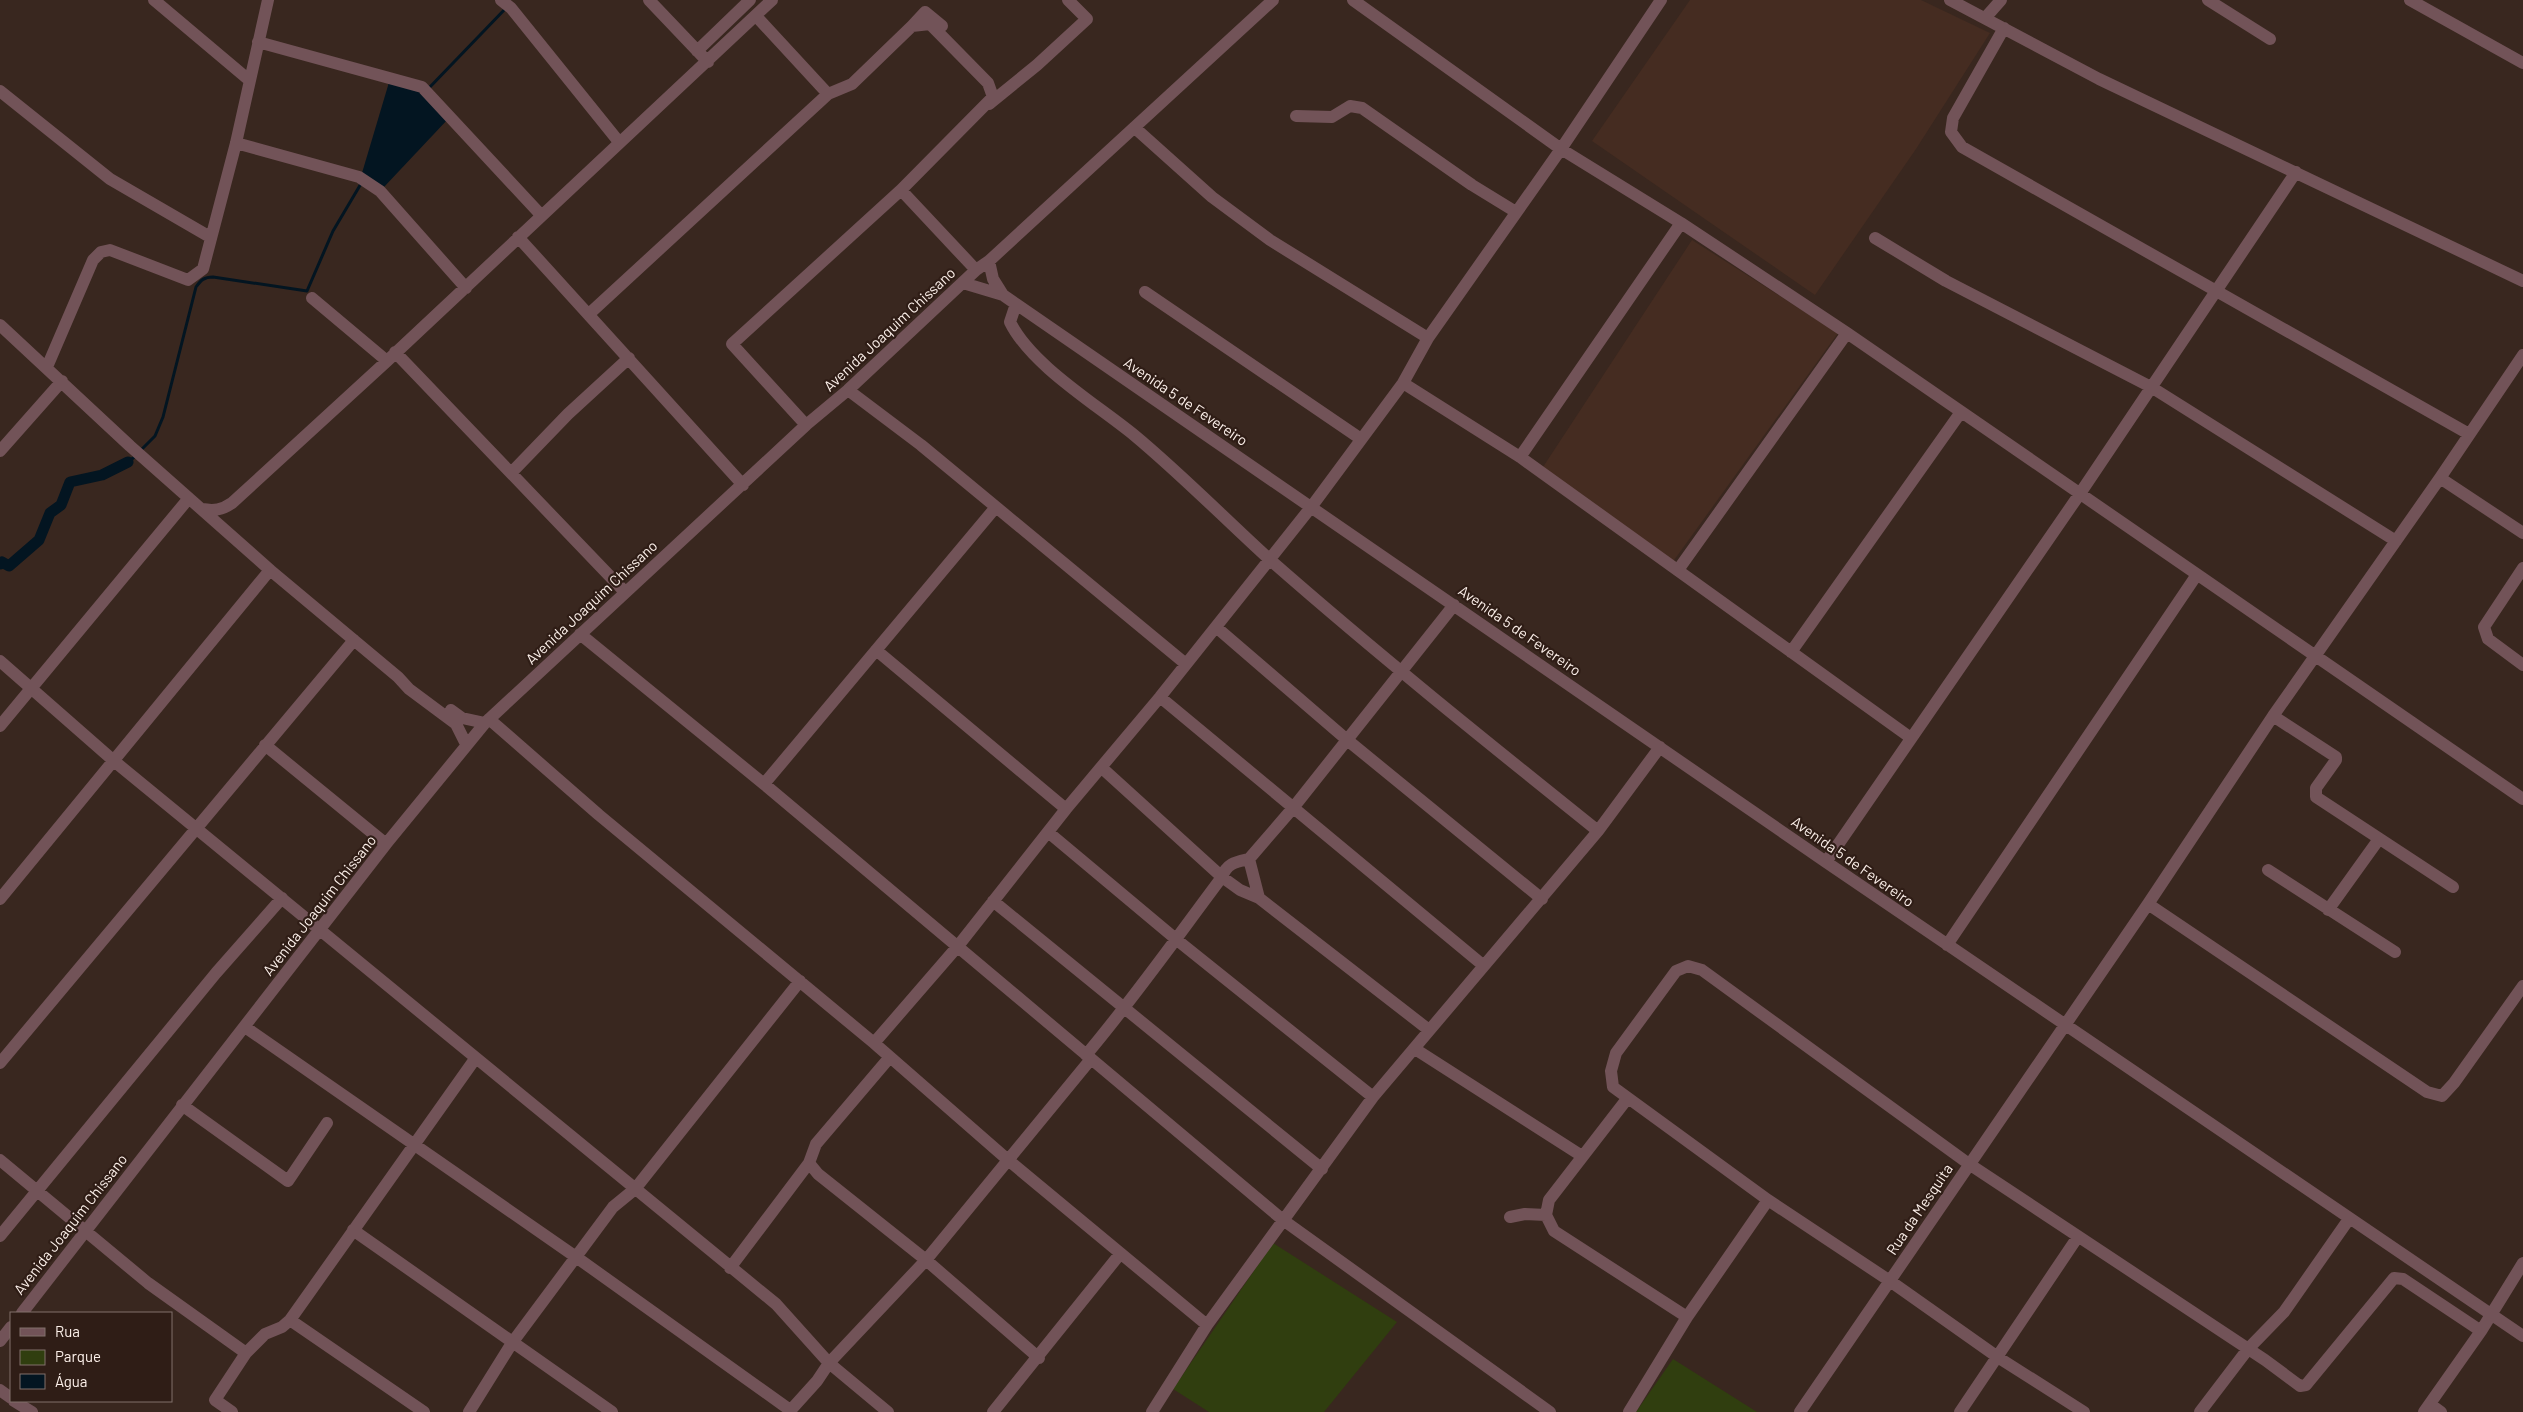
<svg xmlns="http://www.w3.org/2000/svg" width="2523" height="1412" font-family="Barlow,sans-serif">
<rect width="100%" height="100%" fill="#39271f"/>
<path fill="#452c21" d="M1690,0H1921L1990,33L1916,149L1815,295L1592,141Z
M1692,240L1838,333L1672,563L1543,467Z"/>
<path fill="#303e0f" d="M1273,1243L1397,1322L1324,1412H1209L1173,1389Z
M1673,1359L1757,1412H1636Z"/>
<path fill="#031521" d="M390,79L420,89L449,118L384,187L362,173Z"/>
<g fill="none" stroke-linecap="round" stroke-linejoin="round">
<path stroke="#031521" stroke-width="3" d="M428,89L507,7
M141,450L155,436L163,417L196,287C201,280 204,277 213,277L307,291L333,231L362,182
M128,462L137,455"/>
<path stroke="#031521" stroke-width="11" d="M0,564L2,562L9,566L39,540L50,513L61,505L70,482L102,475L128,462"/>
<path stroke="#725358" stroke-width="12" d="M154,0L249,80
M501,0L511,8L619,142
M649,0L708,62
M1353,0L1561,149L1681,223L1847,333L2523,799
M1950,0L2099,79L2523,281
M2208,0L2270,39
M2410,0L2523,63
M756,16L828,94
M1986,17L2001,0
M912,26L925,12L942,26
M2004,28L1953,118L1951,132L1962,147L2469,434
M258,42L422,87L541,215
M697,51L750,0
M0,91L110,179L210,237
M989,104L1037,65L1087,19L1068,0
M1296,116L1332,117L1350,106L1362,108L1472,185L1516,212
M1135,128L1212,197L1270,240L1428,338
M236,143L359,177L380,191L466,288
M901,190L976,270
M518,237L743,485
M1875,238L1946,281L2151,387L2396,541
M989,261L993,279L1003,295
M963,283L1003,295L1016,304L1826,862L2523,1336
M1145,292L1361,439
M312,298L387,361
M1016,304L1010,322C1031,365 1096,404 1134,435C1181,474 1224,518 1269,559C1376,653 1487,742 1598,831
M589,314L828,94L852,84L912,26L930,24L988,83L993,97L901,190L732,344L806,425
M0,325L130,446L270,570L398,677L409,689L456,724L466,744
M395,352L625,592
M47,367L93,260L101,252L110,250L188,280L203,269L236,143L268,0
M1403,383L1520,457L1911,738
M848,390L921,445L1186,664
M0,451L62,381
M1520,457L1681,223
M511,473L568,414L629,358
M2440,478L2523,533
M202,509C214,511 222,510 232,503L387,361L772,0
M2523,568L2484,627L2488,639L2523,665
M1678,570L1847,333
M1216,627L1346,739L1542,899
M580,634L764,784L1283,1220L1550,1412
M876,650L1066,809
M1791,652L1961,412
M0,661L114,761L776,1304L829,1363L888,1412
M1160,697L1484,966
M451,710L462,718L485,723
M2273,716L2336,757V760L2316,788V797L2453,887
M489,719L599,815L874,1043L1008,1160L1207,1325
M0,726L189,498
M265,745L386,844
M1102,768L1222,877L1240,890L1259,898L1429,1030
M764,784L996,507
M1048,832L1177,940L1373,1097
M1826,862L2079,495L2296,172
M2268,870L2395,952
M1259,898L1249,859L1293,808L1454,605
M0,899L270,570
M993,901L1322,1169
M2148,904L2427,1092L2442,1096L2454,1083L2523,986
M2328,910L2379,839
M1947,945L2196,576
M245,1027L576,1257L790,1410
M874,1043L958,946L1066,809L1160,697L1312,506L1403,383L1428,338L1561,149L1661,0
M1415,1049L1582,1156
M1086,1055C1134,998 1177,937 1222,877C1227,863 1236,862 1249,859
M0,1063L354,640
M1627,1099L1549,1200L1546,1215L1554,1231L1687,1317
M182,1105L288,1181L327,1123
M0,1160L148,1283L246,1353L265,1334L282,1327L290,1320L475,1059
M809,1163L818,1174L926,1260L1039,1358
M1510,1217L1525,1214L1546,1215
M353,1230L612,1412
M0,1236L216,973L282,898
M730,1268L809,1163L816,1144L890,1057
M22,1313L386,844L485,723L806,425L848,390L976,270L989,261L1273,0
M290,1320L424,1412
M0,1341L11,1327
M0,1390L11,1398
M14,1401L32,1412
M2430,1404L2441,1412
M232,1412L215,1400L246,1353
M469,1412L512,1343L613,1207L635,1189L800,981
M789,1412L817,1381L829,1363L926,1260L1091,1059
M993,1412L1120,1254
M1152,1412L1207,1325L1373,1097L1598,831L1660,747
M1629,1412L1687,1317L1768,1200
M1800,1412L2148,904L2273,716L2440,478L2523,355
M1960,1412L2077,1238
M2084,1412L1999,1358L1890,1281L1768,1200L1613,1087L1611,1071L1616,1053L1676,971L1688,966L1702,970L1969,1164L2265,1360L2300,1386L2306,1385L2394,1278L2403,1279L2481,1331
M2200,1412L2248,1349L2284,1312L2349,1219
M2424,1412L2481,1331L2523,1263"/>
</g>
<g text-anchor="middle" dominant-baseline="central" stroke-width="4.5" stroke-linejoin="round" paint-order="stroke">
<g font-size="15" fill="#fcf0ea" stroke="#2f1d16">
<text transform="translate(889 329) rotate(-43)">Avenida Joaquim Chissano</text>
<text transform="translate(1186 401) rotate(34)">Avenida 5 de Fevereiro</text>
<text transform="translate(591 602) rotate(-43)">Avenida Joaquim Chissano</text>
<text transform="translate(1520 630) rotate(35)">Avenida 5 de Fevereiro</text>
<text transform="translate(1853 861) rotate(35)">Avenida 5 de Fevereiro</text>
<text transform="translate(319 905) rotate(-52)">Avenida Joaquim Chissano</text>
<text transform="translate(1919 1209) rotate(-56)">Rua da Mesquita</text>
<text transform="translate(70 1224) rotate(-52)">Avenida Joaquim Chissano</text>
</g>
</g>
<rect x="10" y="1312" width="162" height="90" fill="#2f1d16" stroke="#81716b"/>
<rect x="20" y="1328" width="25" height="8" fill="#725358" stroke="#81716b"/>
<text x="55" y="1337" font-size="15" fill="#fcf0ea">Rua</text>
<rect x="20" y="1350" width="25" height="15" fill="#303e0f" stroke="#81716b"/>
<text x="55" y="1362" font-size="15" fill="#fcf0ea">Parque</text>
<rect x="20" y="1374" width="25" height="15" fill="#031521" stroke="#81716b"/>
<text x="55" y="1387" font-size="15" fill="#fcf0ea">Água</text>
</svg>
